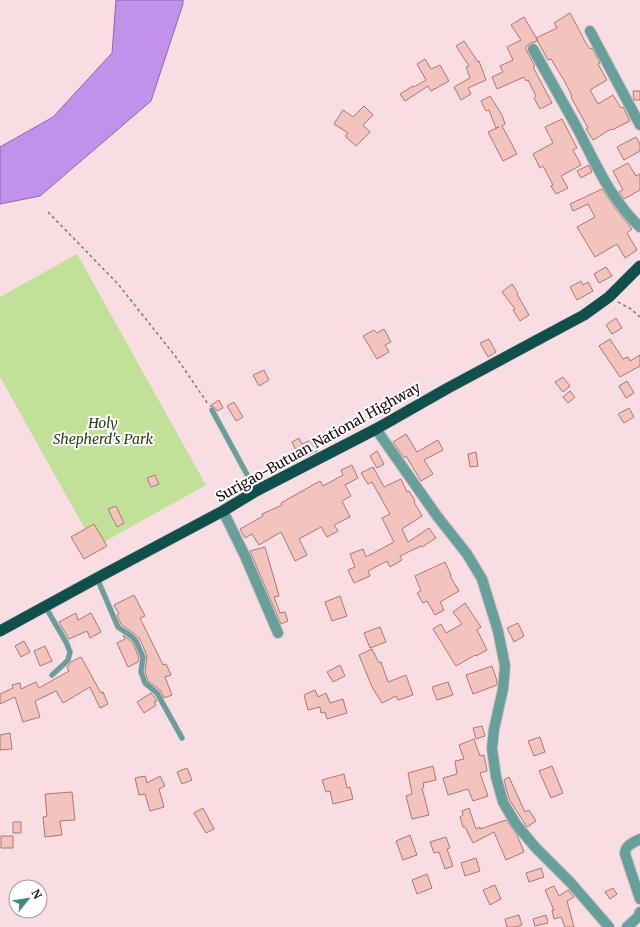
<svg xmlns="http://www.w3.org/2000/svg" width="640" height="927" font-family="Merriweather,serif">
<rect width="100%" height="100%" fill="#f8dee2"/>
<path fill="#c1e198" d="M77,254L206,485L95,547L0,377V297Z"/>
<path fill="#c191ec" stroke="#8f68a8" d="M116,0H183V4L151,101L40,196L0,204V147L53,117L112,53Z"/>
<path fill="#f3c4bd" stroke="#b07770" d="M570,13L587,45L590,49L592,48L600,63L598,64L607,80L590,90L598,104L613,95L621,108L623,107L630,121L612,130L611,129L593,140L586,129L588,128L571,97L572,96L565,82L551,59L548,60L536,38L557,28L554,23Z
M524,17L538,41L530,43L525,48L535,66L533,67L552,103L540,109L534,98L536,96L528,80L526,81L524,77L497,89L492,77L503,72L500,66L513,60L507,47L521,40L511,25Z
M464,41L478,62L479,61L486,80L468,88L471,94L461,100L454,87L470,78L466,67L469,66L456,46Z
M425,59L431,69L440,65L449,81L431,91L428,86L405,101L400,94L413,86L414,87L426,80L417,64Z
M633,91H640V100H634Z
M490,96L502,115L505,124L502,126L517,154L503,161L488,132L499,127L496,128L489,110L486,111L481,101Z
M364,106L373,115L363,125L370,132L356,146L345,136L348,133L334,124L343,110L353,117Z
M562,119L577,148L573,150L581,165L561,176L568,188L556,194L551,186L553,185L543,166L540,168L533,154L553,143L545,127Z
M636,137L640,144V151L624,160L617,147Z
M628,163L636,176L640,174V190L624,199L619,192L623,190L613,171Z
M589,165L592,172L581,178L577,171Z
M602,189L615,208L632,229L627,233L637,250L625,258L617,244L595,257L577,227L595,217L588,204L573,211L570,204Z
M606,267L612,276L599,283L594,274Z
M581,281L583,285L588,282L593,291L577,300L570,287Z
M512,284L518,293L517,294L529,315L520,321L513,310L515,309L502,292Z
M616,318L622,328L612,334L606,325Z
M384,329L391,342L385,345L389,352L377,359L363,336L374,330L377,333Z
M489,339L496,352L488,357L480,343Z
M610,339L623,359L628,357L630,361L640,355V366L620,377L599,346Z
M264,370L269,380L259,386L253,375Z
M563,377L570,386L563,392L555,382Z
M627,381L634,393L626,398L619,386Z
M570,391L575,397L568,403L563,397Z
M219,400L223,408L217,411L214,407L210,406Z
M234,402L243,417L236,421L227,406Z
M629,408L634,417L624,423L618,414Z
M406,434L417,452L438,440L443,450L424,460L433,474L421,481L406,456L404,458L393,442Z
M299,438L302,444L311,440L317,451L300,459L292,442Z
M377,451L384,464L377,468L370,456Z
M476,452L478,466L470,467L468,454Z
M352,465L358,478L345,485L351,496L342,501L350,517L334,525L338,531L327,537L321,527L299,539L307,555L295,561L281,532L259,545L252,534L245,538L240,529L263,516L262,514L282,505L281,503L320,481L323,486L343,475L341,470Z
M373,467L384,487L401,479L407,492L409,491L415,501L414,502L422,516L402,529L408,542L429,528L436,538L422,547L421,546L400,556L402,560L390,567L387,561L368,571L370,576L354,583L348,570L355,567L350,554L363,549L366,557L394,542L382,518L390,514L372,482L368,484L361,473Z
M155,475L159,484L151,487L147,478Z
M116,506L124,523L117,527L108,509Z
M94,524L107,546L84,559L71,537Z
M265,547L279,596L274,597L280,613L285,612L288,621L281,624L250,551Z
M445,562L451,575L450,576L459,591L440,602L444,610L435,615L427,601L423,603L417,593L421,591L415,576Z
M134,595L145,616L140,618L163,665L166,664L171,675L165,677L172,695L164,698L160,690L148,681L145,672L147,656L140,639L133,633L121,624L117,615L119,614L114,605Z
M340,596L347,616L332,621L325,602Z
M465,603L481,627L477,630L487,650L476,656L475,655L456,666L433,629L441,624L446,633L462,624L453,612Z
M76,613L78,620L91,613L101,632L90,638L87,631L69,639L59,622Z
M518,623L524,636L514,642L507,628Z
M380,627L386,642L370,648L364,633Z
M123,635L133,643L139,658L138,662L128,667L117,643L125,639Z
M24,641L30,652L21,657L15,646Z
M45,646L52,661L40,666L34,651Z
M372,649L379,663L381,662L388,682L406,675L413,695L398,700L396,696L382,703L372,687L359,655Z
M81,657L101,693L103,692L108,704L100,708L90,687L63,703L56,691L35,701L40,717L23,722L15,697L0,704V694L13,688L12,685L20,683L21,689L36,682L39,688L69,671L67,667L71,662Z
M340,665L345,676L333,682L327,672Z
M492,666L497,681V685L473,694L466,675Z
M448,682L453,695L437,700L432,687Z
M315,690L318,697L326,693L330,703L343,699L347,713L327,719L325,712L321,713L320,707L308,710L304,695Z
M151,693L157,701L154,702L156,705L144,713L137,702Z
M482,726L485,736L476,739L473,728Z
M10,733L12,749L0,750V735Z
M540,737L545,752L534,756L528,741Z
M474,739L480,756L484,755L487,771L480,773L488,796L473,801L468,789L448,795L443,778L457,774L455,761L464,759L459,745Z
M433,766L436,780L423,783L424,787L422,788L429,815L412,819L406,796L412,794L408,773Z
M552,766L563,793L551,798L539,771Z
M187,768L192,780L182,784L177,772Z
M344,774L347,788L350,787L353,799L333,804L330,791L326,792L322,780Z
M145,776L147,783L160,776L165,786L159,789L164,807L150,811L145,794L139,795L135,778Z
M509,777L525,812L529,810L536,821L527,827L509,799L504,780Z
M72,792L75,820L60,821L62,835L45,837L43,817L47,816L45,794Z
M203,808L214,829L206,833L194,813Z
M469,808L476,829L480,827V829L506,820L517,835L524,852L506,860L494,832L473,843L465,827H463L460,817L463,815L462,811Z
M13,822H21V833H13Z
M410,835L417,855L403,860L396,841Z
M1,836H13V848H1Z
M446,837L450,848L447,849L453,866L445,869L439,852L434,853L430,842Z
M476,858L480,871L465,876L461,863Z
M541,868L544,877L529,882L526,873Z
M427,874L432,888L417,894L412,880Z
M495,885L501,899L490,905L483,890Z
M554,886L559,896L568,890L574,897L567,901L574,927H565L561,917L554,919L552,910H554L545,890Z
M613,888L617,894L610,899L605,892Z
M519,915L522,925L515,927H507L505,919Z
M546,915L548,923L535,926L533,919Z"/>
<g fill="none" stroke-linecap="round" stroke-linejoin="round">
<g stroke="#d5bcc0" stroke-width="6">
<path id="service" d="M212,410L256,491
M97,578L118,627L131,636L136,641L143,657L141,672L145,683L157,693L182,738
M45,606L66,642L70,652L68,660L63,665L52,675"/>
</g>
<g stroke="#d5bcc0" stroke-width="12">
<path id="minor" d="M590,31L640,125
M533,49C547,74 561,99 575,124C594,160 610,199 640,227
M376,429L437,516L467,554L482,579L498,631L505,666L503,689L494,729L492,749L496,777L503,802L516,824L535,847L570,882L609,927
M223,511L245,556L278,633
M640,839C633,843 625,845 625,854L640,899
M627,927L638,917L640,912"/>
</g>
<g stroke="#d5bcc0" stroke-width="12">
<path id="trunk" d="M0,631L97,578L223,511L256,491L376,429L448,388L584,315L609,297L640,266"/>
</g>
<path stroke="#897276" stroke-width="1.5" stroke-dasharray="3 3" stroke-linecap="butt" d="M48,212L118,284L176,357L208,404
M618,302L631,309L640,317"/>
<use href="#service" stroke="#66a09a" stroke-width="5"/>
<use href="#minor" stroke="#66a09a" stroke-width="10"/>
<use href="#trunk" stroke="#10504c" stroke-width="11"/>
</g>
<g text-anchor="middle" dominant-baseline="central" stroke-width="4" stroke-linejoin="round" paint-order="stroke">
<g font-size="14" font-style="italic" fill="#2c3c14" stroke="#fff">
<text x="103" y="423">Holy<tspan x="103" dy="16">Shepherd's Park</tspan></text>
</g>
<g font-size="14" fill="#1b070b" stroke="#fff">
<text transform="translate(318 442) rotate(-29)">Surigao-Butuan National Highway</text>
</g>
</g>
<g transform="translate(28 899) rotate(60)"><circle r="19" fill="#ffffff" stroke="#a49c9d"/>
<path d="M0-3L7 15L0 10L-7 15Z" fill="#448a84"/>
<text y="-6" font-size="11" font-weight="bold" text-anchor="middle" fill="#1b070b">N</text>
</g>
</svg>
